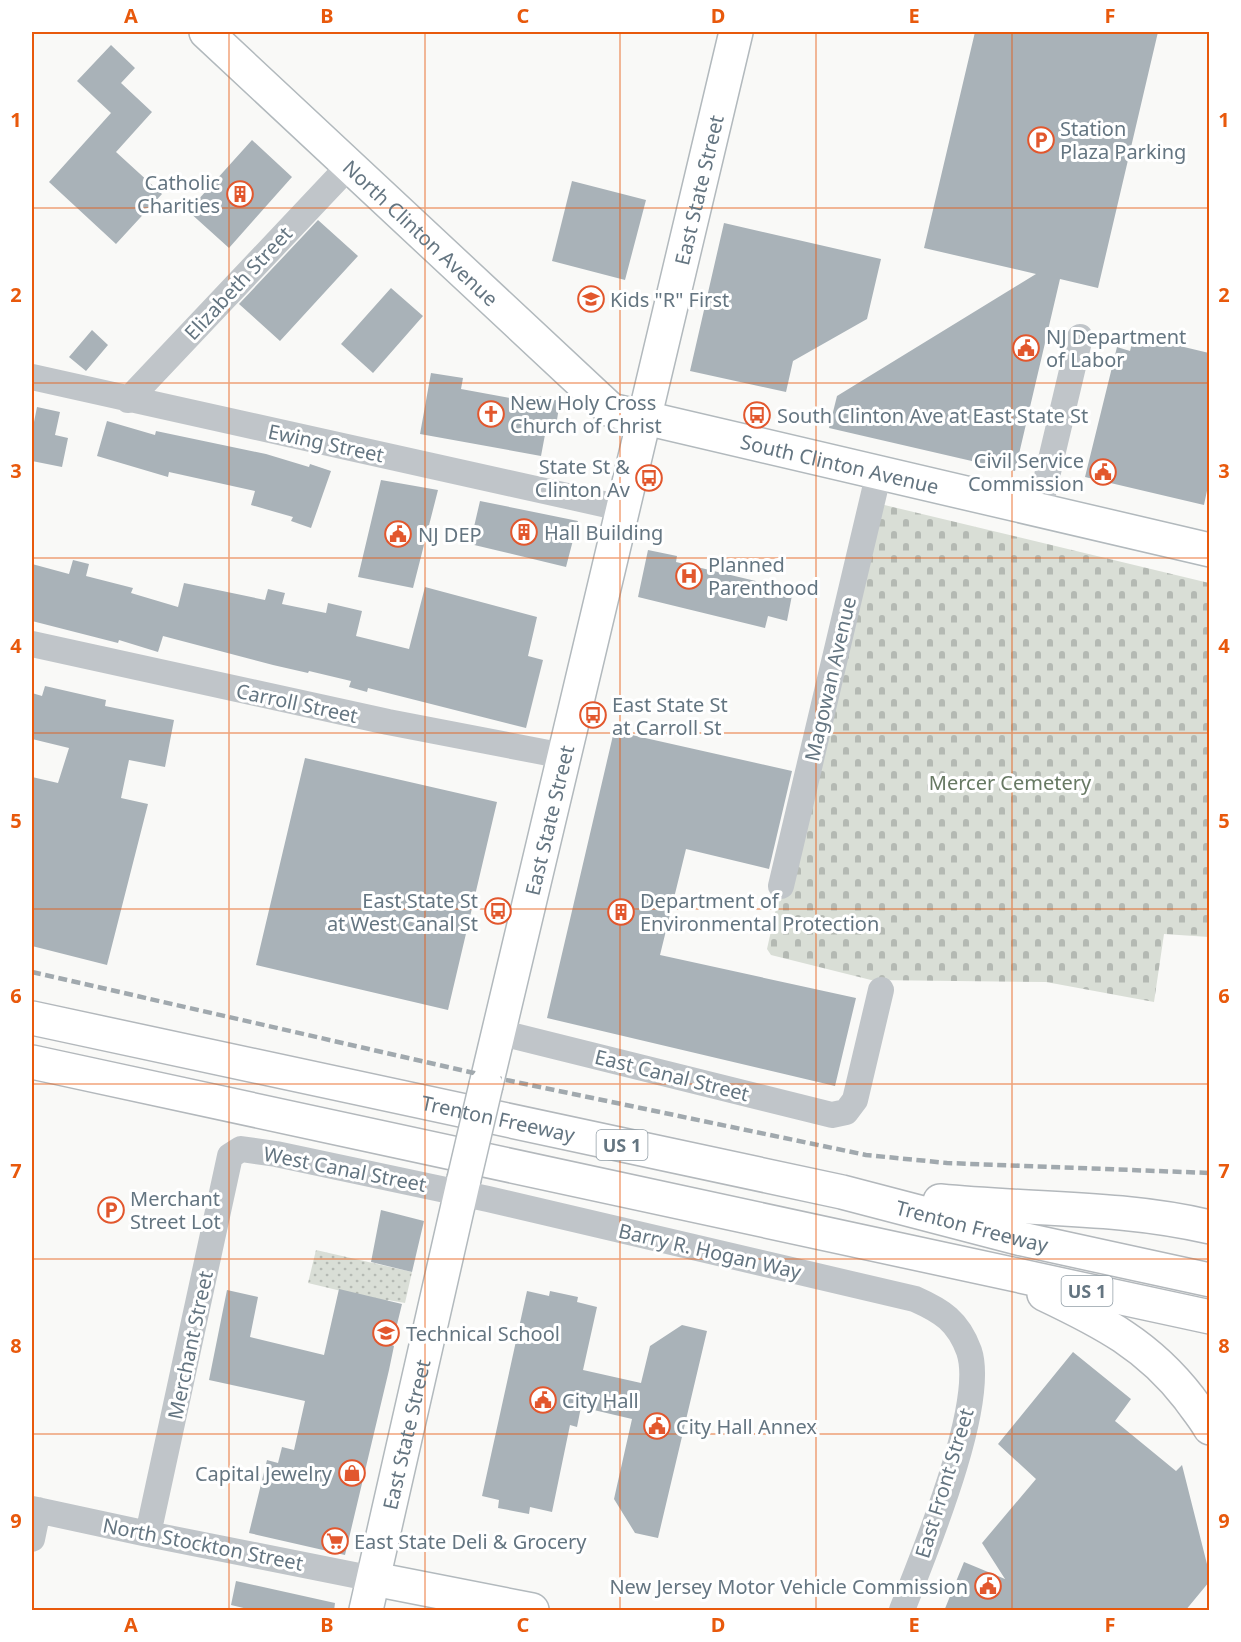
<svg xmlns="http://www.w3.org/2000/svg" width="1241" height="1642" font-family="'Noto Sans',sans-serif">
<defs>
<pattern id="grass-dots" width="8" height="8" patternUnits="userSpaceOnUse" patternTransform="scale(1.5)"><rect width="8" height="8" fill="#d9ded6"/><path d="M2 2h.1M6 6h.1" fill="none" stroke="#b4b9b3" stroke-width="1.8" stroke-linecap="round"/></pattern>
<pattern id="cemetery-stones" width="16" height="16" patternUnits="userSpaceOnUse" patternTransform="scale(1.5)"><rect width="16" height="16" fill="#d9ded6"/><path d="M2 7V4a2 2 0 0 1 4 0v3zM10 15v-3a2 2 0 0 1 4 0v3z" fill="#b4b9b3"/></pattern>
</defs>
<rect width="100%" height="100%" fill="#f9f9f7"/>
<path fill="url(#grass-dots)" d="M316,1250L412,1272L405,1303L388,1300L387,1302L308,1283Z"/>
<path fill="url(#cemetery-stones)" d="M872,502L1209,583V937L1164,934L1154,1002L1046,982L871,980L771,955L767,949L781,886Z"/>
<path fill="#a9b2b8" d="M975,32H1158L1098,288L1060,279L1015,471L829,428L837,396L1036,274L924,248Z
M111,45L135,68L121,83L152,112L116,152L162,194L116,244L49,182L111,113L77,81Z
M252,140L292,177L229,248L188,211Z
M572,181L646,200L625,280L552,261Z
M318,220L358,256L280,341L239,304Z
M724,223L881,259L867,319L793,361L786,392L690,371Z
M391,288L423,316L373,373L341,344Z
M92,330L108,345L86,371L69,357Z
M1134,335L1209,353V481L1204,505L1085,477L1117,347L1130,351Z
M431,373L463,378L461,389L537,403L538,396L560,401L556,426L547,424L541,456L420,434Z
M37,407L60,412L55,435L68,438L62,467L32,461V432Z
M107,421L155,435L156,431L266,454L309,467L310,464L331,471L311,528L291,521L293,517L251,505L255,491L169,472L168,477L97,456Z
M381,480L438,490L413,588L358,577Z
M480,501L578,521L566,567L470,544Z
M648,550L677,556L676,562L793,590L787,621L768,616L765,628L638,597Z
M73,560L89,564L86,576L133,588L131,593L178,607L184,583L265,600L268,589L285,593L282,604L326,613L328,603L362,611L356,636L409,649L425,587L537,617L528,656L543,660L526,728L368,688L367,692L349,687L351,681L309,671L308,673L273,665L163,636L158,652L119,640L118,643L32,621V564L69,574Z
M45,686L106,700L105,706L174,720L165,767L129,760L121,798L148,804L107,965L32,946V777L58,783L69,748L32,739V693L42,696Z
M614,731L792,771L769,869L686,849L660,955L856,998L835,1086L547,1018Z
M305,758L497,802L448,1010L256,965Z
M381,1210L424,1221L412,1272L371,1262Z
M339,1289L402,1304L392,1345L394,1346L389,1370L345,1555L249,1533L267,1460L278,1463L282,1447L294,1450L305,1401L209,1380L227,1290L258,1297L250,1337L324,1355Z
M527,1291L549,1296L550,1291L578,1297L577,1302L597,1307L583,1370L641,1383L650,1346L682,1325L707,1331L658,1538L635,1533L614,1499L632,1419L581,1407L577,1427L570,1425L552,1512L530,1507L529,1514L498,1508L499,1500L482,1496Z
M1073,1352L1131,1399L1115,1421L1176,1471L1182,1465L1209,1572V1582L1185,1611H944L964,1562L1005,1579L982,1543L1036,1479L998,1444Z
M236,1581L335,1603L334,1611H256L231,1605Z"/>
<g fill="none" stroke-linecap="round" stroke-linejoin="round">
<g stroke="#b2b9bd" stroke-width="36">
<g id="secondary">
<path id="s1" d="M206,32L611,410L1210,550"/>
<path id="s2" d="M486,1085L736,32"/>
<path d="M374,1579L532,1610"/>
<path id="s3" d="M366,1610L464,1179"/>
</g>
</g>
<g stroke="#b3b8bc" stroke-width="36">
<g id="highway">
<path id="s4" d="M32,1018L842,1192L1022,1239L1210,1280"/>
<path d="M32,1062L1210,1317"/>
<path d="M940,1201C1031,1210 1120,1206 1210,1227"/>
<path d="M1044,1294C1103,1322 1148,1345 1189,1398C1196,1408 1204,1417 1210,1428"/>
</g>
</g>
<path stroke="#c0c5c9" stroke-width="26" d="M32,377L621,508
M128,400L349,166
M1039,510L1080,337
M32,644L388,722L564,756
M781,886L879,472
M498,1032L832,1115L846,1112L855,1100L881,990
M32,1509L148,1534L374,1579
M148,1534L230,1156L241,1149L276,1154L488,1199L915,1299C942,1311 958,1321 969,1351C987,1404 923,1556 902,1610
M32,1539L38,1510"/>
<use href="#secondary" stroke="#fff" stroke-width="33"/>
<use href="#highway" stroke="#fff" stroke-width="33"/>
<path stroke="#a1a9ae" stroke-width="4.5" stroke-dasharray="9 4.5" stroke-linecap="butt" d="M32,972L487,1076L866,1155L947,1163L1210,1173"/>
<g stroke="#b2b9bd" stroke-width="36" stroke-linecap="butt">
<path id="secondary-bridge" d="M464,1179L486,1085"/>
</g>
<use href="#secondary-bridge" stroke="#fff" stroke-width="33"/>
</g>
<path fill="none" stroke="#e8590c" stroke-width="1.5" stroke-opacity="0.55" d="M229,32V1610M425,32V1610M620,32V1610M816,32V1610M1012,32V1610M32,208H1210M32,383H1210M32,558H1210M32,733H1210M32,909H1210M32,1084H1210M32,1259H1210M32,1434H1210"/>
<defs>
<g id="parking-ring" transform="scale(1.35)"><circle r="9.5" fill="#fff" stroke="#e2572d" stroke-width="1.5"/><path d="M-3.5-5.5H1a3.5 3.5 0 0 1 0 7H-1V5.5H-3.5ZM-1-3.4V-.6H.8a1.4 1.4 0 0 0 0-2.8Z" fill="#e2572d"/></g>
<g id="building-ring" transform="scale(1.35)"><circle r="9.5" fill="#fff" stroke="#e2572d" stroke-width="1.5"/><path d="M-4-6H4V6H1V3H-1V6H-4ZM-2.5-4.3h1.7v1.8h-1.7ZM.8-4.3h1.7v1.8H.8ZM-2.5-1h1.7V.8h-1.7ZM.8-1h1.7V.8H.8Z" fill="#e2572d"/></g>
<g id="school-ring" transform="scale(1.35)"><circle r="9.5" fill="#fff" stroke="#e2572d" stroke-width="1.5"/><path d="M0-5L7-2L0 1L-7-2ZM-4 1L0 2.5L4 1V4Q0 6-4 4Z" fill="#e2572d"/></g>
<g id="civic-ring" transform="scale(1.35)"><circle r="9.5" fill="#fff" stroke="#e2572d" stroke-width="1.5"/><path d="M-.6-6.5H3V-4.5H.6V-3L4-1V1h2V6H-6V1h2V-1L-.6-3ZM-1.2 2.5V6h2.4V2.5Z" fill="#e2572d"/></g>
<g id="church-ring" transform="scale(1.35)"><circle r="9.5" fill="#fff" stroke="#e2572d" stroke-width="1.5"/><path d="M-1.2-6h2.4v3.5h3.3v2.4h-3.3V6h-2.4V-.1h-3.3v-2.4h3.3Z" fill="#e2572d"/></g>
<g id="bus-ring" transform="scale(1.35)"><circle r="9.5" fill="#fff" stroke="#e2572d" stroke-width="1.5"/><path d="M-5-6H5V4H4V6H2V4H-2V6H-4V4H-5ZM-3.5-4V0h7V-4ZM-3.5 1.2v1.5H-2V1.2ZM2 1.2v1.5H3.5V1.2Z" fill="#e2572d"/></g>
<g id="hospital-ring" transform="scale(1.35)"><circle r="9.5" fill="#fff" stroke="#e2572d" stroke-width="1.5"/><path d="M-5-5h3v3.5h4V-5h3V5h-3V1.5h-4V5h-3Z" fill="#e2572d"/></g>
<g id="shop-ring" transform="scale(1.35)"><circle r="9.5" fill="#fff" stroke="#e2572d" stroke-width="1.5"/><path d="M-5-2.5h2.3a2.7 3.5 0 0 1 5.4 0H5L5.5 6h-11ZM-1.5-2.5h3a1.5 2.3 0 0 0-3 0Z" fill="#e2572d"/></g>
<g id="supermarket-ring" transform="scale(1.35)"><circle r="9.5" fill="#fff" stroke="#e2572d" stroke-width="1.5"/><path d="M-6-5.5h2.5l.6 2H6L4.5 2H-2.5L-4.4-4H-6ZM-1.5 3.2a1.3 1.3 0 1 0 .1 0ZM3 3.2a1.3 1.3 0 1 0 .1 0Z" fill="#e2572d"/></g>
</defs>
<g fill-rule="evenodd">
<use href="#parking-ring" x="1041" y="140"/>
<use href="#building-ring" x="240" y="194"/>
<use href="#school-ring" x="591" y="299"/>
<use href="#civic-ring" x="1026" y="348"/>
<use href="#church-ring" x="491" y="414"/>
<use href="#bus-ring" x="757" y="415"/>
<use href="#civic-ring" x="1103" y="472"/>
<use href="#bus-ring" x="649" y="478"/>
<use href="#building-ring" x="524" y="532"/>
<use href="#civic-ring" x="398" y="534"/>
<use href="#hospital-ring" x="689" y="576"/>
<use href="#bus-ring" x="593" y="715"/>
<use href="#bus-ring" x="498" y="911"/>
<use href="#building-ring" x="621" y="912"/>
<use href="#parking-ring" x="111" y="1210"/>
<use href="#school-ring" x="386" y="1333"/>
<use href="#civic-ring" x="543" y="1400"/>
<use href="#civic-ring" x="657" y="1426"/>
<use href="#shop-ring" x="352" y="1473"/>
<use href="#supermarket-ring" x="335" y="1541"/>
<use href="#civic-ring" x="988" y="1586"/>
</g>
<g text-anchor="middle" dominant-baseline="central" stroke-width="6" stroke-linejoin="round" paint-order="stroke">
<g fill="#fff" stroke="#929ea7" stroke-width="1.5">
<rect x="596.5" y="1130" width="51" height="30" rx="4.5"/>
<rect x="1061.5" y="1276" width="51" height="30" rx="4.5"/>
</g>
<g font-size="18" font-weight="bold" fill="#647581">
<text x="622" y="1145">US 1</text>
<text x="1087" y="1291">US 1</text>
</g>
<g font-size="20" fill="#647581" stroke="#fff" text-anchor="start">
<text x="1060" y="128">Station<tspan x="1060" dy="23">Plaza Parking</tspan></text>
<text x="220" y="182" text-anchor="end">Catholic<tspan x="220" dy="23">Charities</tspan></text>
<text x="610" y="299">Kids "R" First</text>
<text x="1046" y="336">NJ Department<tspan x="1046" dy="23">of Labor</tspan></text>
<text x="510" y="402">New Holy Cross<tspan x="510" dy="23">Church of Christ</tspan></text>
<text x="777" y="415">South Clinton Ave at East State St</text>
<text x="1084" y="460" text-anchor="end">Civil Service<tspan x="1084" dy="23">Commission</tspan></text>
<text x="630" y="466" text-anchor="end">State St &amp;<tspan x="630" dy="23">Clinton Av</tspan></text>
<text x="544" y="532">Hall Building</text>
<text x="418" y="534">NJ DEP</text>
<text x="708" y="564">Planned<tspan x="708" dy="23">Parenthood</tspan></text>
<text x="612" y="704">East State St<tspan x="612" dy="23">at Carroll St</tspan></text>
<text x="478" y="900" text-anchor="end">East State St<tspan x="478" dy="23">at West Canal St</tspan></text>
<text x="640" y="900">Department of<tspan x="640" dy="23">Environmental Protection</tspan></text>
<text x="130" y="1198">Merchant<tspan x="130" dy="23">Street Lot</tspan></text>
<text x="406" y="1333">Technical School</text>
<text x="562" y="1400">City Hall</text>
<text x="676" y="1426">City Hall Annex</text>
<text x="332" y="1473" text-anchor="end">Capital Jewelry</text>
<text x="354" y="1541">East State Deli &amp; Grocery</text>
<text x="968" y="1586" text-anchor="end">New Jersey Motor Vehicle Commission</text>
</g>
<g font-size="20" fill="#647581" stroke="#fff">
<text stroke="none"><textPath href="#s2" startOffset="920">East State Street</textPath></text>
<text stroke="none"><textPath href="#s1" startOffset="294">North Clinton Avenue</textPath></text>
<text transform="translate(238 283) rotate(-47)">Elizabeth Street</text>
<text transform="translate(326 443) rotate(12)">Ewing Street</text>
<text stroke="none"><textPath href="#s1" startOffset="789">South Clinton Avenue</textPath></text>
<text transform="translate(830 679) rotate(-77)">Magowan Avenue</text>
<text transform="translate(297 703) rotate(12)">Carroll Street</text>
<text stroke="none"><textPath href="#s2" startOffset="272">East State Street</textPath></text>
<text transform="translate(672 1075) rotate(14)">East Canal Street</text>
<text stroke="none"><textPath href="#s4" startOffset="477">Trenton Freeway</textPath></text>
<text transform="translate(345 1169) rotate(11)">West Canal Street</text>
<text stroke="none"><textPath href="#s4" startOffset="963">Trenton Freeway</textPath></text>
<text transform="translate(710 1251) rotate(13)">Barry R. Hogan Way</text>
<text transform="translate(190 1345) rotate(-78)">Merchant Street</text>
<text stroke="none"><textPath href="#s3" startOffset="180">East State Street</textPath></text>
<text transform="translate(944 1483) rotate(-73)">East Front Street</text>
<text transform="translate(203 1544) rotate(11)">North Stockton Street</text>
</g>
<g font-size="20" fill="#677963" stroke="#fff">
<text x="1010" y="782">Mercer Cemetery</text>
</g>
</g>
<rect width="1241" height="1642" fill="none" stroke="#ffffff" stroke-width="66"/>
<rect x="33" y="33" width="1175" height="1576" fill="none" stroke="#e8590c" stroke-width="2"/>
<g font-size="20" text-anchor="middle" font-weight="bold" fill="#e8590c">
<text x="131" y="23">A</text>
<text x="327" y="23">B</text>
<text x="523" y="23">C</text>
<text x="718" y="23">D</text>
<text x="914" y="23">E</text>
<text x="1110" y="23">F</text>
<text x="16" y="127">1</text>
<text x="1224" y="127">1</text>
<text x="16" y="302">2</text>
<text x="1224" y="302">2</text>
<text x="16" y="478">3</text>
<text x="1224" y="478">3</text>
<text x="16" y="653">4</text>
<text x="1224" y="653">4</text>
<text x="16" y="828">5</text>
<text x="1224" y="828">5</text>
<text x="16" y="1003">6</text>
<text x="1224" y="1003">6</text>
<text x="16" y="1178">7</text>
<text x="1224" y="1178">7</text>
<text x="16" y="1353">8</text>
<text x="1224" y="1353">8</text>
<text x="16" y="1528">9</text>
<text x="1224" y="1528">9</text>
<text x="131" y="1632">A</text>
<text x="327" y="1632">B</text>
<text x="523" y="1632">C</text>
<text x="718" y="1632">D</text>
<text x="914" y="1632">E</text>
<text x="1110" y="1632">F</text>
</g>
</svg>
